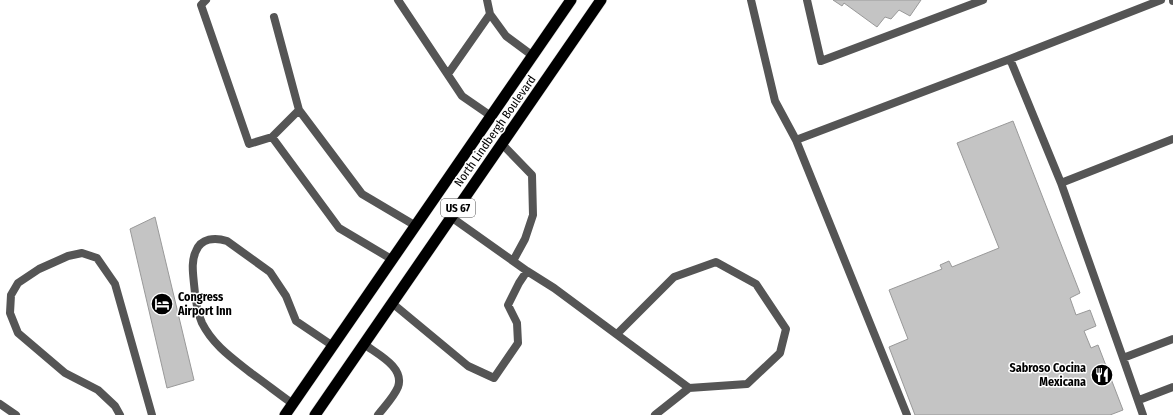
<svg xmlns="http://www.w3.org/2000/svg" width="1173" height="415" font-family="'Fira Sans Condensed',sans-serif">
<rect width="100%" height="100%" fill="#fff"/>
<path fill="#c4c4c4" stroke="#999" d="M833,0H921L910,16L899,10L891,19L885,17L877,27L844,3L842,6Z
M1013,121L1080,293L1070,298L1076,315L1090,310L1096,326L1084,331L1091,348L1098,345L1123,410L1110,415H915L889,347L908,339L889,290L942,269L940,265L949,261L952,267L999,248L957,143Z
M155,217L194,380L167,388L130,229Z"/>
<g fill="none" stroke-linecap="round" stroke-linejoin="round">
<g stroke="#dbdbdb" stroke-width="12">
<path id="trunk" d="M285,415L571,0
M315,415L601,0"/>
</g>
<path stroke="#555" stroke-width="8" d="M206,0L201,5L249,144L272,137L339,228L393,260
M398,0L462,96L491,116
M487,0L490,14L506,36L533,56
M751,0L775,101L796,140L1010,59L1161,0
M807,0L821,61L983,0
M1173,0V1
M274,17L299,110L362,194L416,226
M1010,59L1061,183
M448,74L490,14
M272,137L299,110
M1173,139L1061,183L1123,358L1173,339
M796,140L907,415
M502,144L532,175L533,215L525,239L513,261
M451,217L527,271L554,288L689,388L747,384L780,353L786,329L756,284L716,262L674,277L617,334
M392,303L468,366L494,378L518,343L517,323L508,305L519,283L527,271
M364,344C377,354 405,367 398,387C394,397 384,407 378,415
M1123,358L1143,415
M1139,400L1173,387
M0,404L16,415
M293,404C279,394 265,383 251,373C232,358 213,345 202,323C197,312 195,296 194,284C193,273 191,261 196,251C201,238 215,237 227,241L270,272L286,296L296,321L333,346
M120,415L115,406L98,390L65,373L18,333L10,313L11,295L18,283L39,269L68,256L82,253L97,258L115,284L152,415
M655,415L689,388"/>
<use href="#trunk" stroke="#000" stroke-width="11"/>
</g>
<defs>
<g id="hotel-disc" transform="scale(1.15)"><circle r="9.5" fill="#000" stroke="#fff"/><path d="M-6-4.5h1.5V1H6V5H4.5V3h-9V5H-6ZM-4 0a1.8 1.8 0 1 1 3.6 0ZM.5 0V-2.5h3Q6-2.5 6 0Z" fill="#fff"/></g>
<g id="restaurant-disc" transform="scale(1.15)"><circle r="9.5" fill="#000" stroke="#fff"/><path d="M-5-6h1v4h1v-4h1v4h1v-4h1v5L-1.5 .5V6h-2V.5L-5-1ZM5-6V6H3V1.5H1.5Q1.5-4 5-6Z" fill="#fff"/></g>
</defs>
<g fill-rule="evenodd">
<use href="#hotel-disc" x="162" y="304"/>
<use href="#restaurant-disc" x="1102" y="375"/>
</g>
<g text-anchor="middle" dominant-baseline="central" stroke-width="3" stroke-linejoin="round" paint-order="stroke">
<rect fill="#fff" stroke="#4c4c4c" stroke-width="1" x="441" y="199" width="34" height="18" rx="3"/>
<g font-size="11" font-weight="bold" fill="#000">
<text x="458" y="208">US 67</text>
</g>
<g font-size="12" fill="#000" stroke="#fff">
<text transform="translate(495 131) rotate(-55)">North Lindbergh Boulevard</text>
</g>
<g font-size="12" font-weight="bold" fill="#000" stroke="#fff" text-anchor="start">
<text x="178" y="297">Congress<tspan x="178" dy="14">Airport Inn</tspan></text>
<text x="1086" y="368" text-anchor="end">Sabroso Cocina<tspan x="1086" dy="14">Mexicana</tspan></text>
</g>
</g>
</svg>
